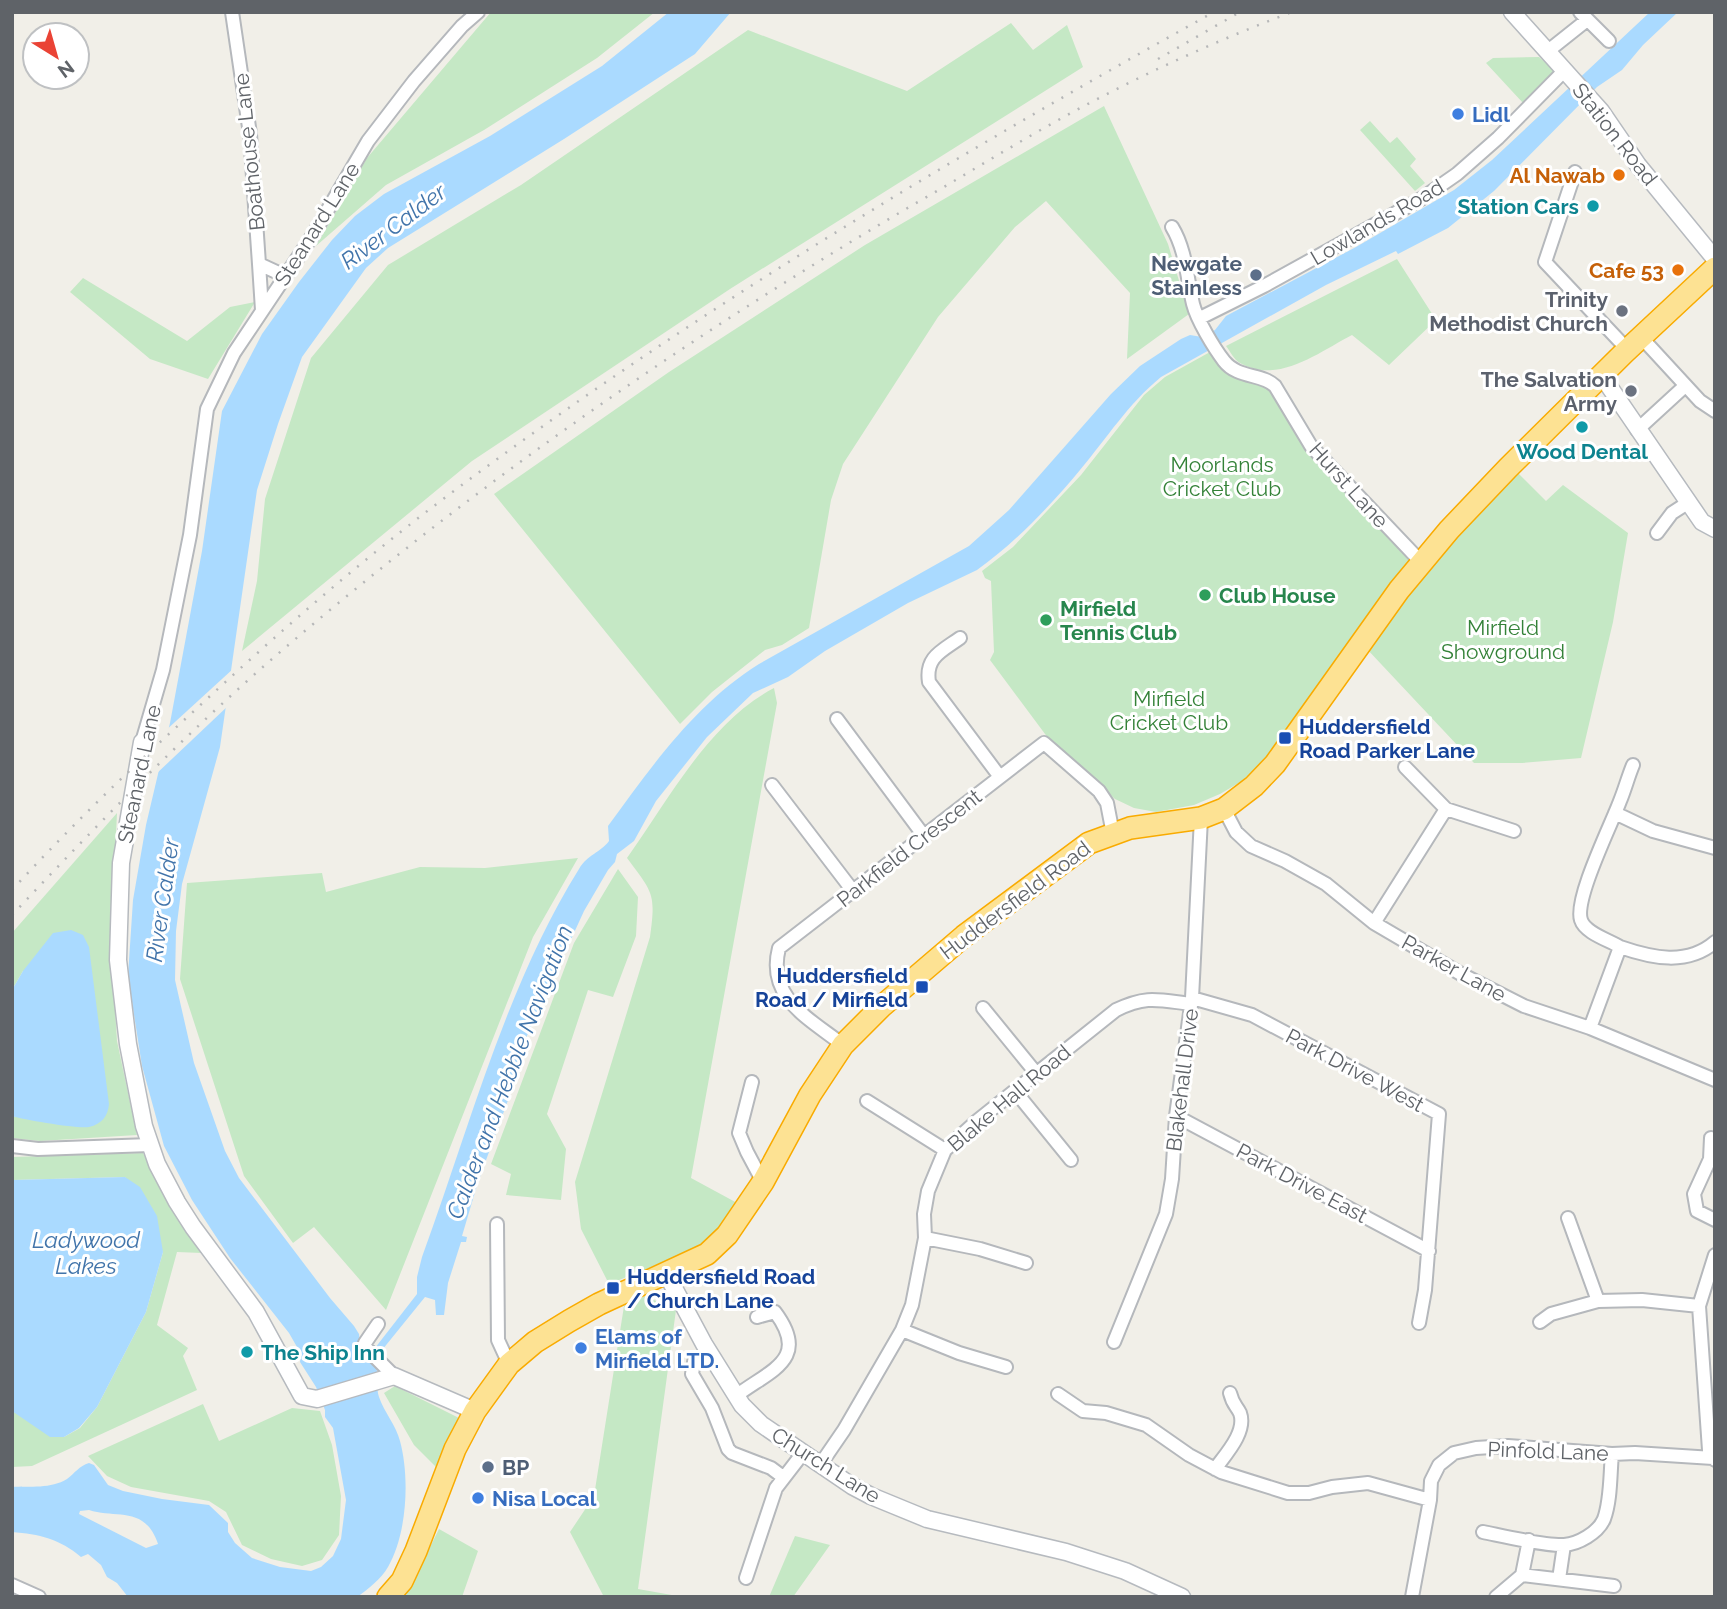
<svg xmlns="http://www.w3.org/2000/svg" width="1727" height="1609" font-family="Raleway,sans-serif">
<rect width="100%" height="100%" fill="#f1efe8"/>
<path fill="#c5e8c5" d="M491,12H655L597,58L484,130L386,185L316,246L367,158Z
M1011,23L1033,50L1067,25L1083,67L730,289L472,461L242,651L257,581L265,499L311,358L388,265L521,185L748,30L907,91Z
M1539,57L1555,71L1523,103L1486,63L1493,58Z
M1104,106L1168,244L1189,314L1127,359L1130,293L1046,201L1015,227L938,317L843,464L831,500L809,628L782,645L765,650L712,692L680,724L494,494L669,372L865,245Z
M1370,121L1390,143L1397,137L1416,159L1410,166L1425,183L1415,191L1360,130Z
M1397,259L1436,320L1389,365L1352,335C1319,352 1278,385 1240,363C1234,360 1230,351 1226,346Z
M83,278L187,341L230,307L255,302L208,379L150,359L70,292Z
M1210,352L1226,367L1266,381L1294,427L1416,563L1267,757L1242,781L1220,794L1194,805L1156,812L1134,808L1115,799L1048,738L990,660L994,652L991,581L985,578L982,571L1013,547L1081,475L1144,395L1165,377Z
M1512,467L1546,501L1563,485L1628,533L1613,622L1581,758L1522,763H1474L1366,648L1427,567Z
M774,688L777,703L691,1178L739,1204L719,1232L697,1249L609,1284L581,1229L575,1182L650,937C656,893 653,893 627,858C669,799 709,722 774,688Z
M117,813L111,942L117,1041L137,1135L40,1141L12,1138V1116L88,1127L23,971L12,990V933Z
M578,858L533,937L386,1310L314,1227L293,1243L244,1176L180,979L187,883L322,873L326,892L420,867L485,868Z
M618,869L638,897L636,936L613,997L588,990L547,1114L566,1149L561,1200L506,1195L511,1174L491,1164L574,943Z
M143,1153L177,1217L202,1253L177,1252L157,1325L188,1348L183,1356L197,1390L32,1466L12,1467V1411L64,1437L80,1428L97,1407L146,1312L163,1252L125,1177L12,1180V1157Z
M645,1296L676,1310L638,1589L683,1597H604L570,1532L594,1496L624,1306Z
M395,1386L459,1418L439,1470L414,1445L384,1393Z
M203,1404L219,1441L292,1408L320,1411L332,1445L341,1496L339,1535L322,1560L302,1566L271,1559L242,1545L226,1512L209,1501L131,1487L107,1476L88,1456Z
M439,1529L478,1551L462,1597H405Z
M795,1536L830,1545L793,1597H769Z"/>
<path fill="#aadaff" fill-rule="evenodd" d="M669,12H731L695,54L564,139L388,248L366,268L302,357L278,424L257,490L220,747L182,884L176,931L175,980L194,1063L225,1151L239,1178L330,1298L354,1326L359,1334L361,1351L368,1357L417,1294V1277L422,1257C469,1129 506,986 579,869C588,854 600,853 609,841L608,826C652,766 695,704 759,664L969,546L1009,510L1111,394L1140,366L1181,339L1190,335L1202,337L1215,330L1226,316L1356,247L1454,190L1492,160L1650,12H1678L1643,45L1622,70L1597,87L1494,191L1448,228L1398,254L1396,251L1326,285L1161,377C1128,404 1107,438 1080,470C1051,505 1014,544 977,570L908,603L825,651L788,677L753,693L707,737L656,801L634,841L617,854L615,862L608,870L584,911L525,1040L518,1073L478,1182L462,1236L467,1237L466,1242H461L448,1283L444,1315H436L435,1300L425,1297L374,1360C380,1372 375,1385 379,1397C384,1412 396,1425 400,1441C410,1478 407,1534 388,1567C381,1579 368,1589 357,1597H128L117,1583L107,1577L101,1565L88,1554L81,1557C60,1539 39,1534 12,1532V1487C30,1486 51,1489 67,1479C75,1473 79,1466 89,1463L94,1465L108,1485L123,1491L162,1499L209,1505L228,1523V1532L235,1543L252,1558L280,1567L311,1571L321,1567L333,1556L341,1539L346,1500L333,1428L325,1417V1410L316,1387L300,1362L301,1354L289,1333L230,1258L192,1200L164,1146L142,1066L128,976L133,900L146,825L170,723L202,551L222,411L262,334L299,282L332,240L355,216L384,194L490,136L602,66ZM89,1510C116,1519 145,1505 158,1544L146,1548L79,1514L80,1511Z
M71,930L83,935L89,947L109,1104C108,1116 102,1124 89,1127C78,1129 25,1120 12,1116V990L23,971L53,933Z
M125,1177L140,1187L157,1216L163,1252L146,1312L97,1407L79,1428L64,1437H50L12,1411V1180Z"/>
<path fill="#f1efe8" d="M234,668L229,705L154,776L164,732Z"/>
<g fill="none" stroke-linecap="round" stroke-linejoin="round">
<g stroke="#b5b8bc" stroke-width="16">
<path id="street" d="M232,12L250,134L259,264L285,276
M1580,12L1609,41
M1548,51L1587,20
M1575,172L1545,262L1627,349
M1172,227C1186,250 1187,278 1193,304C1197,320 1214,348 1224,361C1238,379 1262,373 1275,386L1311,446L1422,563
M259,264L262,310
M1200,318L1264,286L1421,199L1457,174L1498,138L1565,70
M1641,337L1700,401L1715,411
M1637,430L1685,386
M1657,533L1672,513L1689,502
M960,638C942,651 925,657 929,682L1000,777
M837,719L924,836
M142,742L163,670L190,535L207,409L234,353L313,235L368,141L414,81L462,26L478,12
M772,785L853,891
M1224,809L1236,832L1251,846L1285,861L1326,884L1374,923L1461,974L1524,1006L1590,1028L1715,1080
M1446,809L1514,831
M1615,813L1653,831L1715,848
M1374,923L1446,809L1405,767
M1620,947C1652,958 1687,966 1715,942
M1192,998L1252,1015L1439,1114L1425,1290L1419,1323
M983,1008L1036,1073
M1590,1028L1620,947C1609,940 1585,933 1581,920C1574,899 1612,823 1620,801C1625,789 1628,777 1633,765
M843,1045C810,1019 766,998 779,948L1044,743L1099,791L1107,803L1113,834
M752,1082L739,1133L747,1152L763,1182
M1015,1091L1071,1160
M867,1101L945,1150
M1176,1116L1429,1251
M1711,1138L1710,1159L1694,1194L1697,1211L1715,1220
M12,1146L38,1149L150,1145
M1568,1218L1598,1301L1642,1300L1699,1306
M497,1224L498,1340L509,1364
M925,1238L980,1249L1026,1263
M1715,1255L1699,1306L1709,1450L1715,1460
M1540,1322L1551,1314L1598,1301
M378,1324L365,1343V1347L394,1376
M902,1330L959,1353L1006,1367
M1114,1342L1166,1214L1172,1179L1176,1116L1192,998L1201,818
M709,1352L694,1362L692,1374L712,1408L728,1449L732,1453L771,1468L783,1477
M1058,1394L1083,1411L1106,1413L1146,1425L1189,1455L1221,1472L1288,1493H1309L1332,1487L1368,1483L1430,1500
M736,1396C770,1370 811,1360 775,1312L757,1317
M820,1465L844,1430L902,1330L912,1305L925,1238L924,1214L928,1191L945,1150L977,1121L1116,1010C1147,995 1158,1000 1191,1004
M1215,1469C1225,1455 1247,1432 1240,1413C1236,1405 1233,1405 1230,1393
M1483,1532C1503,1536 1545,1546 1564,1545C1578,1544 1598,1533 1604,1519C1611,1500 1610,1475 1612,1454
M1522,1575L1529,1540
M746,1578L776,1488L803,1453
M1559,1579L1564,1545
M12,1585L39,1597
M1412,1597L1430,1500L1431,1481L1439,1465L1454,1453L1476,1448L1508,1446L1612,1454L1635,1453L1713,1458
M1496,1597L1522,1575L1614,1586"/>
</g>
<g stroke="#b6babf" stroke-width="19">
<path id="secondary" d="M1512,12L1601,111L1638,165L1715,259
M1602,376L1702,522L1715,529
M142,742L121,863L118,960L128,1044L144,1126L157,1164L177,1202L193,1227L256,1312L302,1396L317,1399L394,1376L475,1411
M666,1273L704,1344L742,1405L761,1424L852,1486L871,1496L927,1519L1066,1552L1125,1571L1182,1597"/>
</g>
<g stroke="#f9ab00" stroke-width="24">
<path id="highway" d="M388,1597L402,1581L416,1551L455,1449L475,1411L509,1364L535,1342L569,1321L599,1304L707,1254L727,1235L763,1182L810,1095L843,1045L881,1007L964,936L1089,843L1130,828L1201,818L1224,809L1254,786L1275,764L1399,590L1449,530L1508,468L1625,352L1715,268"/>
</g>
<use href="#street" stroke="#fff" stroke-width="12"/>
<use href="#secondary" stroke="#fff" stroke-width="16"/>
<use href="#highway" stroke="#fde293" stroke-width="21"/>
<path stroke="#b6b7b8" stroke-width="2.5" stroke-dasharray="2 9" stroke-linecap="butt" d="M1158,59L1240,12
M12,890C70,827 131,768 194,711C282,629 373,550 470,479C705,305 958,154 1214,12
M12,915C95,827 180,739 272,659C469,489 686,338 911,206C962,177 1011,146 1062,118C1136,77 1213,42 1292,12"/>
</g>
<g fill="#3f7fe0" stroke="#fff" stroke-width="2.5">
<circle cx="1458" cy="114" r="7"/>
<circle cx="581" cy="1348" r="7"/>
<circle cx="478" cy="1498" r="7"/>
</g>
<g fill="#e8710a" stroke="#fff" stroke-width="2.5">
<circle cx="1619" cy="175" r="7"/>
<circle cx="1678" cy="270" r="7"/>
</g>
<g fill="#0f9aa8" stroke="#fff" stroke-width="2.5">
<circle cx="1593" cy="206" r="7"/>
<circle cx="1582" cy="427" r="7"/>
<circle cx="247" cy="1352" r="7"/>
</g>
<g fill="#5c6f8a" stroke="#fff" stroke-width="2.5">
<circle cx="1256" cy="275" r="7"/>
<circle cx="488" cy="1467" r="7"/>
</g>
<g fill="#6b7280" stroke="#fff" stroke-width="2.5">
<circle cx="1622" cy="311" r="7"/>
<circle cx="1631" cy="391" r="7"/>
</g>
<g fill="#2e9e5b" stroke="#fff" stroke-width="2.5">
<circle cx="1205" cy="595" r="7"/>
<circle cx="1046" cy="620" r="7"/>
</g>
<g fill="#1a4fb4" stroke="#fff" stroke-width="2.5">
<rect x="1278" y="731" width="14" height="14" rx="3.5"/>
<rect x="915" y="980" width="14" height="14" rx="3.5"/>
<rect x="606" y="1281" width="14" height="14" rx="3.5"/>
</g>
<g text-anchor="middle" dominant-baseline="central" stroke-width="6" stroke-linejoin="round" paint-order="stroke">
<g font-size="21" font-weight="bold" fill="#366cbe" stroke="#fff" text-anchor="start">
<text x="1472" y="114">Lidl</text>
<text x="595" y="1336">Elams of<tspan x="595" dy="24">Mirfield LTD.</tspan></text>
<text x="492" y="1498">Nisa Local</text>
</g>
<g font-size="21" fill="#5f6368" stroke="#fff">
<text transform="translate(1615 134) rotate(52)">Station Road</text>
<text transform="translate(249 152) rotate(-96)">Boathouse Lane</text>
<text transform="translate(1377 222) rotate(-30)">Lowlands Road</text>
<text transform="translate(317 224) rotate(-58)">Steanard Lane</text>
<text transform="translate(1349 485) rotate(48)">Hurst Lane</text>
<text transform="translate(139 774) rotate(-78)">Steanard Lane</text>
<text transform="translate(909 848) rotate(-38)">Parkfield Crescent</text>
<text transform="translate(1015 900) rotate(-37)">Huddersfield Road</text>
<text transform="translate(1454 968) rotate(29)">Parker Lane</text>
<text transform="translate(1355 1070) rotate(28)">Park Drive West</text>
<text transform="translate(1182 1080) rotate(-83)">Blakehall Drive</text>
<text transform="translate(1009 1098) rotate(-40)">Blake Hall Road</text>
<text transform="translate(1302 1183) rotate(28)">Park Drive East</text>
<text transform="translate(1548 1451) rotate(2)">Pinfold Lane</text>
<text transform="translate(826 1465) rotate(32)">Church Lane</text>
</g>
<g font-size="21" font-weight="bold" fill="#c56008" stroke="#fff" text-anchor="end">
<text x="1605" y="175">Al Nawab</text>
<text x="1664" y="270">Cafe 53</text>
</g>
<g font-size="21" font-weight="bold" fill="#0d838f" stroke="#fff" text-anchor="end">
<text x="1579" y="206">Station Cars</text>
<text x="1582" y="451" text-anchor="middle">Wood Dental</text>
<text x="261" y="1352" text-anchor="start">The Ship Inn</text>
</g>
<g font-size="21" font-weight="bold" fill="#4e5e75" stroke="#fff" text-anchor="end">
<text x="1242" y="263">Newgate<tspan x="1242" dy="24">Stainless</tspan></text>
<text x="502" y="1467" text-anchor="start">BP</text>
</g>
<g font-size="21" font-weight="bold" fill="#5b616d" stroke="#fff" text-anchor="end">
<text x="1608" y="299">Trinity<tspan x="1608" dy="24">Methodist Church</tspan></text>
<text x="1617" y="379">The Salvation<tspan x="1617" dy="24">Army</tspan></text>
</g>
<g font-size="21" fill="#348238" stroke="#fff">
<text x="1222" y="464">Moorlands<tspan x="1222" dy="24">Cricket Club</tspan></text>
<text x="1503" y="627">Mirfield<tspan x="1503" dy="24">Showground</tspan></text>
<text x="1169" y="698">Mirfield<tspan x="1169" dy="24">Cricket Club</tspan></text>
</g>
<g font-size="21" font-weight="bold" fill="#27864d" stroke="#fff" text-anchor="start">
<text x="1219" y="595">Club House</text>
<text x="1060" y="608">Mirfield<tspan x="1060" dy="24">Tennis Club</tspan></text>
</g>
<g font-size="21" font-weight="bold" fill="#164399" stroke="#fff" text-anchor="start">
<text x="1299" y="726">Huddersfield<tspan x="1299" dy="24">Road Parker Lane</tspan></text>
<text x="908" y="975" text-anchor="end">Huddersfield<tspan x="908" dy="24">Road / Mirfield</tspan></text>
<text x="627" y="1276">Huddersfield Road<tspan x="627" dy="24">/ Church Lane</tspan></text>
</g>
<g font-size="23" font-style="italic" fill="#4174aa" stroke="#fff">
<text transform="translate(393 226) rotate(-37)">River Calder</text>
<text transform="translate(162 900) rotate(-82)">River Calder</text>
<text transform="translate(509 1072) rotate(-69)">Calder and Hebble Navigation</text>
<text x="86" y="1239">Ladywood<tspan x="86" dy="26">Lakes</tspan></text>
</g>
</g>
<rect width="1727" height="1609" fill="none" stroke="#5f6368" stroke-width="28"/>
<g transform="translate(56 56) rotate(143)"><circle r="33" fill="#ffffff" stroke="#bfc1c3" stroke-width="2"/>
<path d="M0-5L12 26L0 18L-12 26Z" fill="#ea4335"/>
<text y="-10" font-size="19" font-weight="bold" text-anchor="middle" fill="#5f6368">N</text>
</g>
</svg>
